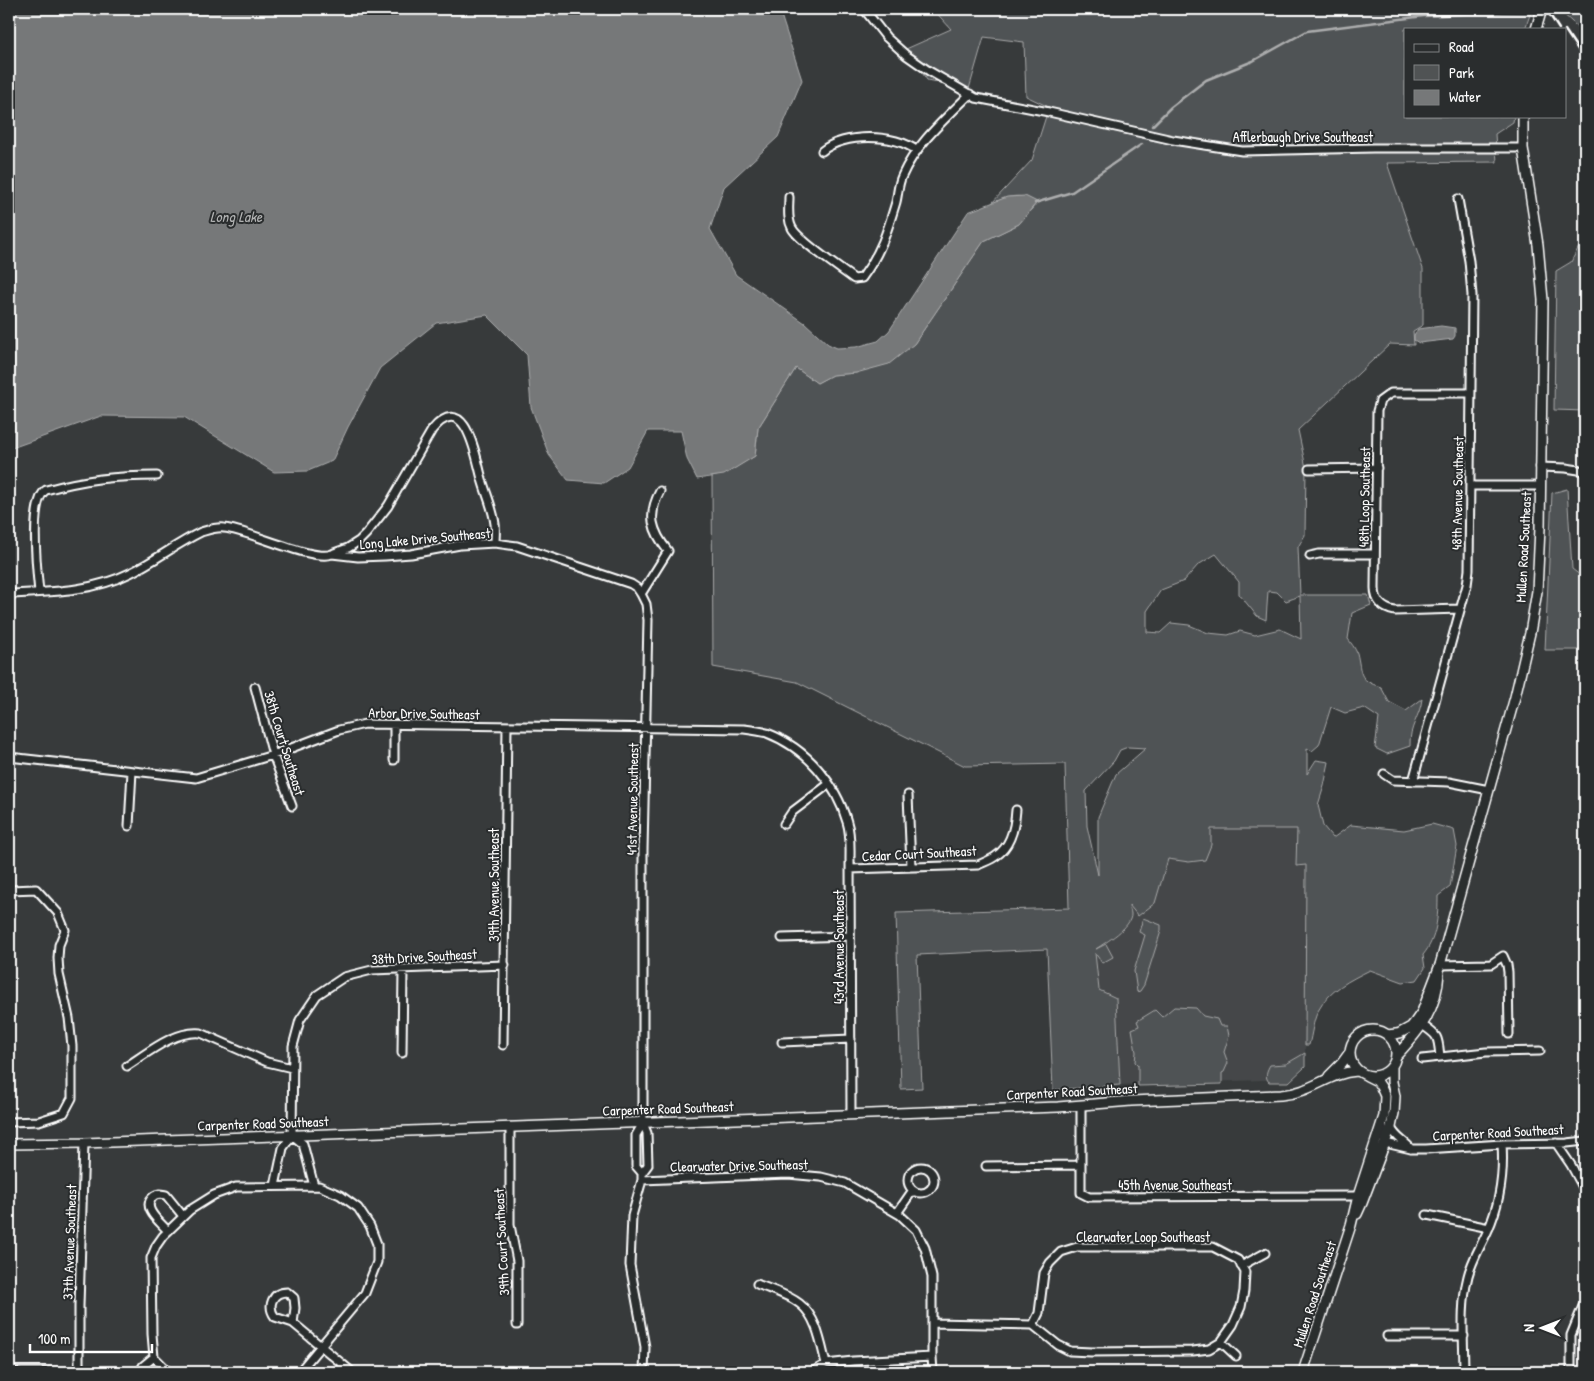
<svg xmlns="http://www.w3.org/2000/svg" width="1594" height="1381" font-family="'Patrick Hand',sans-serif">
<rect width="100%" height="100%" fill="#373a3b"/>
<filter id="ink" filterUnits="userSpaceOnUse"><feTurbulence type="fractalNoise" baseFrequency=".02" numOctaves="2"/><feDisplacementMap in="SourceGraphic" scale="10" xChannelSelector="R" yChannelSelector="G"/><feConvolveMatrix kernelMatrix="1 2 1 2 8 2 1 2 1" color-interpolation-filters="sRGB"/></filter>
<g filter="url(#ink)">
<path fill="#444748" d="M1307,747L1305,1067L1291,1079L1120,1085L1116,999L1099,990L1095,950L1114,937L1098,878V817L1116,774Z"/>
<path fill="#505354" stroke="#a8a9aa" fill-rule="evenodd" d="M933,9H1532L1525,29H1405V116H1514L1513,122L1495,134L1497,162L1387,163L1423,269V325L1413,331L1414,345L1390,344L1298,430L1306,468L1305,535L1298,547L1300,595H1368L1371,605L1352,613L1348,639C1351,643 1355,648 1357,653C1362,673 1357,680 1381,687L1389,702L1406,711L1422,699C1420,717 1409,726 1410,746L1387,754L1375,748L1379,718L1364,708L1345,713L1331,707L1319,745L1312,751L1307,748V774L1316,760L1329,762L1324,786L1318,805L1323,826L1333,838L1351,825L1404,830L1432,824L1454,830L1457,846L1450,887L1438,896C1438,917 1437,938 1423,955L1425,968L1417,980L1403,982L1370,970C1350,980 1329,990 1318,1011C1313,1021 1312,1034 1309,1045H1305L1306,865L1296,866L1297,829H1211V845L1205,860L1189,862L1168,859L1155,903L1138,916L1129,905C1129,908 1131,911 1131,914C1132,927 1106,942 1096,949L1106,944L1113,957L1102,963L1095,953L1099,990L1116,998L1120,1085L1053,1090L1047,949L917,955L922,1088L901,1089L896,913L1069,908L1065,764L965,766L797,682L713,667L712,477L724,474L755,456L758,428L796,368L817,383L832,375L856,373L914,344L984,241L1019,224L1037,203C1020,192 1008,196 991,204L1032,160L1049,107L1026,96L1024,42L984,37L969,89L927,80L906,49L951,29ZM1216,554L1239,582V594L1257,616L1266,620L1268,591L1277,592L1286,601L1300,596L1301,639L1280,629L1255,635L1240,631L1228,635L1208,633L1189,625L1171,623L1160,633L1147,632V611L1161,590L1184,581L1198,565ZM1128,747L1146,748L1116,774L1098,817V875L1087,826L1086,791L1114,761L1120,750Z
M1559,9H1585V34L1559,10Z
M1583,239H1585V411L1554,410L1556,271L1571,262Z
M1567,489L1572,569L1585,579V650H1545L1552,493Z
M1143,918L1161,925V931L1144,985L1140,991L1137,992L1134,971L1145,935L1139,932Z
M1174,1007L1196,1008L1203,1016L1217,1019L1220,1026H1227L1229,1036L1224,1052L1228,1063L1224,1072L1222,1073V1084L1138,1086V1065L1135,1062L1136,1052L1132,1029L1139,1026L1137,1021L1155,1010L1162,1017Z
M1305,1053V1067L1289,1082H1269C1264,1077 1267,1070 1270,1065L1286,1064Z"/>
<path fill="#767879" stroke="#adaeaf" d="M9,9H779L802,80L778,137L724,187L710,229L736,275L805,323L828,344L837,348L856,347L878,341L889,331L968,212L1007,197L1025,196L1037,202L1019,224L984,241L914,344L889,364L856,373L832,375L817,383L796,368L758,428L755,456L724,475L697,479L687,459L681,431H648L628,467L604,483L568,480L549,455L531,407L527,355L487,315L436,323L380,368L348,427L332,461L308,471L274,472L184,417L101,416L9,449Z
M1441,326L1455,328V336L1453,339L1419,343L1414,340V335L1418,329Z"/>
<g fill="none" stroke-linecap="round" stroke-linejoin="round">
<path stroke="#adaeaf" stroke-width="2.5" d="M1544,10L1555,9L1585,13
M1152,126L1171,107L1206,80L1253,61L1307,31L1424,16L1539,10
M1035,203L1072,192L1142,144"/>
<g stroke="#fff" stroke-width="11">
<path id="minor" d="M864,9L886,37L906,55L929,71L976,98L1049,112L1173,140L1242,151L1373,148H1523
M822,151C843,133 895,133 917,151
M789,197C789,207 787,219 792,228C799,241 841,269 854,279L862,278C881,252 887,232 896,202C898,194 898,184 902,176C916,144 945,119 970,94
M1540,467L1566,468L1585,471
M1309,469L1377,468
M1470,486H1540
M334,553L348,548L359,541L366,534L388,506L432,430C466,389 476,458 482,479C486,494 493,508 495,524C496,530 495,537 495,543
M1310,556L1319,554H1375
M39,592C37,573 29,501 46,490C86,479 115,476 157,476
M9,594C50,592 92,592 130,573C155,561 176,544 201,532C208,530 216,527 224,528C249,530 313,562 332,554L358,557L385,556L411,554L460,545L495,543L517,546L631,584L637,588L641,594
M1460,609L1395,611C1382,609 1375,600 1375,588L1377,411L1380,401L1391,393H1471
M255,687L273,755L292,806
M9,757L196,778L273,755L339,730L365,724L744,729C752,730 760,731 767,733C806,748 836,783 847,822C851,834 850,848 850,860L851,1114
M394,760V725
M1384,774L1393,780L1449,782L1489,790
M1413,781L1467,585L1469,570L1472,295L1469,261L1458,199
M908,795L911,866
M784,824L792,812L829,784
M129,826L132,771
M850,869L978,865C984,862 991,860 996,856C1011,846 1015,827 1016,810
M9,890L36,889L58,913L65,930L59,945L58,958L59,974L69,1018L72,1046V1098L64,1113L39,1121L9,1122
M782,938L850,936
M1440,965L1491,964L1503,956L1507,965L1508,972L1509,1034
M1422,1025C1439,1036 1438,1037 1440,1057
M782,1042L851,1039
M503,1045L507,726
M402,1053L403,970
M1422,1059L1486,1052L1540,1051
M127,1066C149,1052 175,1030 201,1033L267,1062L292,1068
M1081,1105V1193L1089,1197L1358,1196
M1383,1126V1139L1385,1143L1411,1149H1426L1502,1144L1567,1143L1585,1141
M510,1127V1225L517,1261V1325
M1391,1127C1395,1138 1404,1140 1411,1149
M292,1135L303,1144L314,1186
M1556,1143L1571,1165L1585,1191
M986,1166L1081,1165
M908 1180a13 13 0 1 1 26 0a13 13 0 1 1-26 0Z
M642,1173L636,1166V1135L643,1123
M642,1180L788,1174L821,1177L845,1183L900,1215L916,1230L925,1248L932,1277V1357L933,1372
M275,1186L283,1148L292,1135L293,1046L300,1020L317,995L344,977L372,970L505,965
M897,1213L913,1190
M1427,1215L1489,1228
M167,1230C160,1222 140,1207 154,1196C158,1193 161,1194 166,1195L183,1216
M1241,1266L1265,1253
M757,1284C771,1290 788,1294 800,1304C817,1317 821,1344 826,1364
M293,1323L295,1308L294,1298L287,1292C272,1292 267,1306 275,1317L293,1323L352,1372
M932,1323L1033,1325L1058,1345L1070,1351L1091,1352L1193,1351L1209,1349L1221,1342L1233,1325L1241,1307L1244,1291L1245,1272L1238,1260L1213,1247H1077L1061,1252L1050,1263L1044,1273L1039,1313L1033,1325
M1387,1336H1464
M1221,1342L1236,1356
M9,1372H79
M79,1372V1306L84,1143
M140,1372L143,1366L154,1357
M169,1372L154,1357L152,1334L151,1258L156,1246L163,1236L190,1210L214,1195L236,1187L319,1186L340,1195L358,1208L370,1226L377,1244V1262L365,1293L299,1372
M644,1372L645,1347L630,1265L632,1216L642,1180V1173L648,1165L647,1133L643,1123V850L648,620L646,604L641,594L668,551C652,531 647,515 660,491
M812,1372L826,1364L853,1361L932,1357
M1464,1372C1464,1341 1460,1307 1468,1276C1472,1260 1481,1246 1488,1230C1500,1203 1504,1173 1502,1144
M1571,1372V1335L1585,1301"/>
</g>
<g stroke="#fff" stroke-width="12">
<path id="tertiary" d="M1536,29L1542,9
M1350 1053a23 23 0 1 1 46 0a23 23 0 1 1-46 0Z
M1387,1035L1396,1034L1400,1033L1411,1027L1415,1022L1422,1012L1440,965L1515,697L1530,633L1537,591L1540,528L1543,300L1538,245L1523,148V116
M1396,1056C1420,1030 1437,1010 1439,973
M1329,1076L1342,1063L1350,1052
M9,1144L84,1143L1058,1107L1131,1101L1281,1095C1312,1093 1327,1073 1357,1071
M1357,1214L1362,1203L1391,1127L1394,1113L1395,1096L1392,1082V1066
M1303,1372L1351,1225L1358,1196L1384,1116L1385,1096L1381,1087L1377,1081L1367,1076"/>
</g>
<use href="#minor" stroke="#2a2d2e" stroke-width="7"/>
<use href="#tertiary" stroke="#2a2d2e" stroke-width="9"/>
<path stroke="#fff" stroke-width="2.5" d="M1546,9L1559,29
M1565,30L1585,60"/>
</g>
</g>
<g text-anchor="middle" dominant-baseline="central" stroke-width="4" stroke-linejoin="round" paint-order="stroke">
<g font-size="14" fill="#fff" stroke="#2a2d2e">
<text x="1303" y="136">Afflerbaugh Drive Southeast</text>
<text transform="translate(1457 493) rotate(-89)">48th Avenue Southeast</text>
<text transform="translate(1364 497) rotate(-89)">48th Loop Southeast</text>
<text transform="translate(425 538) rotate(-5)">Long Lake Drive Southeast</text>
<text transform="translate(1523 547) rotate(-87)">Mullen Road Southeast</text>
<text transform="translate(424 713) rotate(1)">Arbor Drive Southeast</text>
<text transform="translate(285 743) rotate(73)">38th Court Southeast</text>
<text transform="translate(632 799) rotate(-89)">41st Avenue Southeast</text>
<text transform="translate(919 853) rotate(-3)">Cedar Court Southeast</text>
<text transform="translate(493 885) rotate(-90)">39th Avenue Southeast</text>
<text transform="translate(838 947) rotate(-90)">43rd Avenue Southeast</text>
<text transform="translate(424 956) rotate(-3)">38th Drive Southeast</text>
<text transform="translate(1072 1091) rotate(-3)">Carpenter Road Southeast</text>
<text transform="translate(668 1108) rotate(-2)">Carpenter Road Southeast</text>
<text transform="translate(263 1123) rotate(-2)">Carpenter Road Southeast</text>
<text transform="translate(1498 1132) rotate(-3)">Carpenter Road Southeast</text>
<text transform="translate(739 1165) rotate(-1)">Clearwater Drive Southeast</text>
<text x="1175" y="1184">45th Avenue Southeast</text>
<text x="1143" y="1236">Clearwater Loop Southeast</text>
<text transform="translate(69 1242) rotate(-88)">37th Avenue Southeast</text>
<text transform="translate(501 1242) rotate(-93)">39th Court Southeast</text>
<text transform="translate(1314 1294) rotate(-72)">Mullen Road Southeast</text>
</g>
<g font-size="15" font-style="italic" fill="#b4b5b5" stroke="#2a2d2e">
<text x="236" y="216">Long Lake</text>
</g>
</g>
<rect width="1594" height="1381" fill="none" stroke="#2a2d2e" stroke-width="30"/>
<rect x="15" y="15" width="1564" height="1351" fill="none" stroke="#fff" stroke-width="2" filter="url(#ink)"/>
<rect x="1404" y="28" width="162" height="90" fill="#2a2d2e" stroke="#7f8182"/>
<rect x="1414" y="44" width="25" height="8" fill="#2a2d2e" stroke="#7f8182"/>
<text x="1449" y="52" font-size="15" fill="#ffffff">Road</text>
<rect x="1414" y="65" width="25" height="15" fill="#505354" stroke="#7f8182"/>
<text x="1449" y="78" font-size="15" fill="#ffffff">Park</text>
<rect x="1414" y="90" width="25" height="15" fill="#767879" stroke="#7f8182"/>
<text x="1449" y="102" font-size="15" fill="#ffffff">Water</text>
<g transform="translate(1542 1328) rotate(270)" stroke="#2a2d2e" stroke-width="4" paint-order="stroke">
<path d="M0-4L9 19L0 12L-9 19Z" fill="#ffffff"/>
<text y="-8" font-size="14" font-weight="bold" text-anchor="middle" fill="#ffffff">N</text>
</g>
<path d="M30 1344v8h122v-8" fill="none" stroke="#ffffff" stroke-width="2.5"/>
<text x="38" y="1344" font-size="15" fill="#ffffff" stroke="#2a2d2e" stroke-width="4" paint-order="stroke">100 m</text>
</svg>
